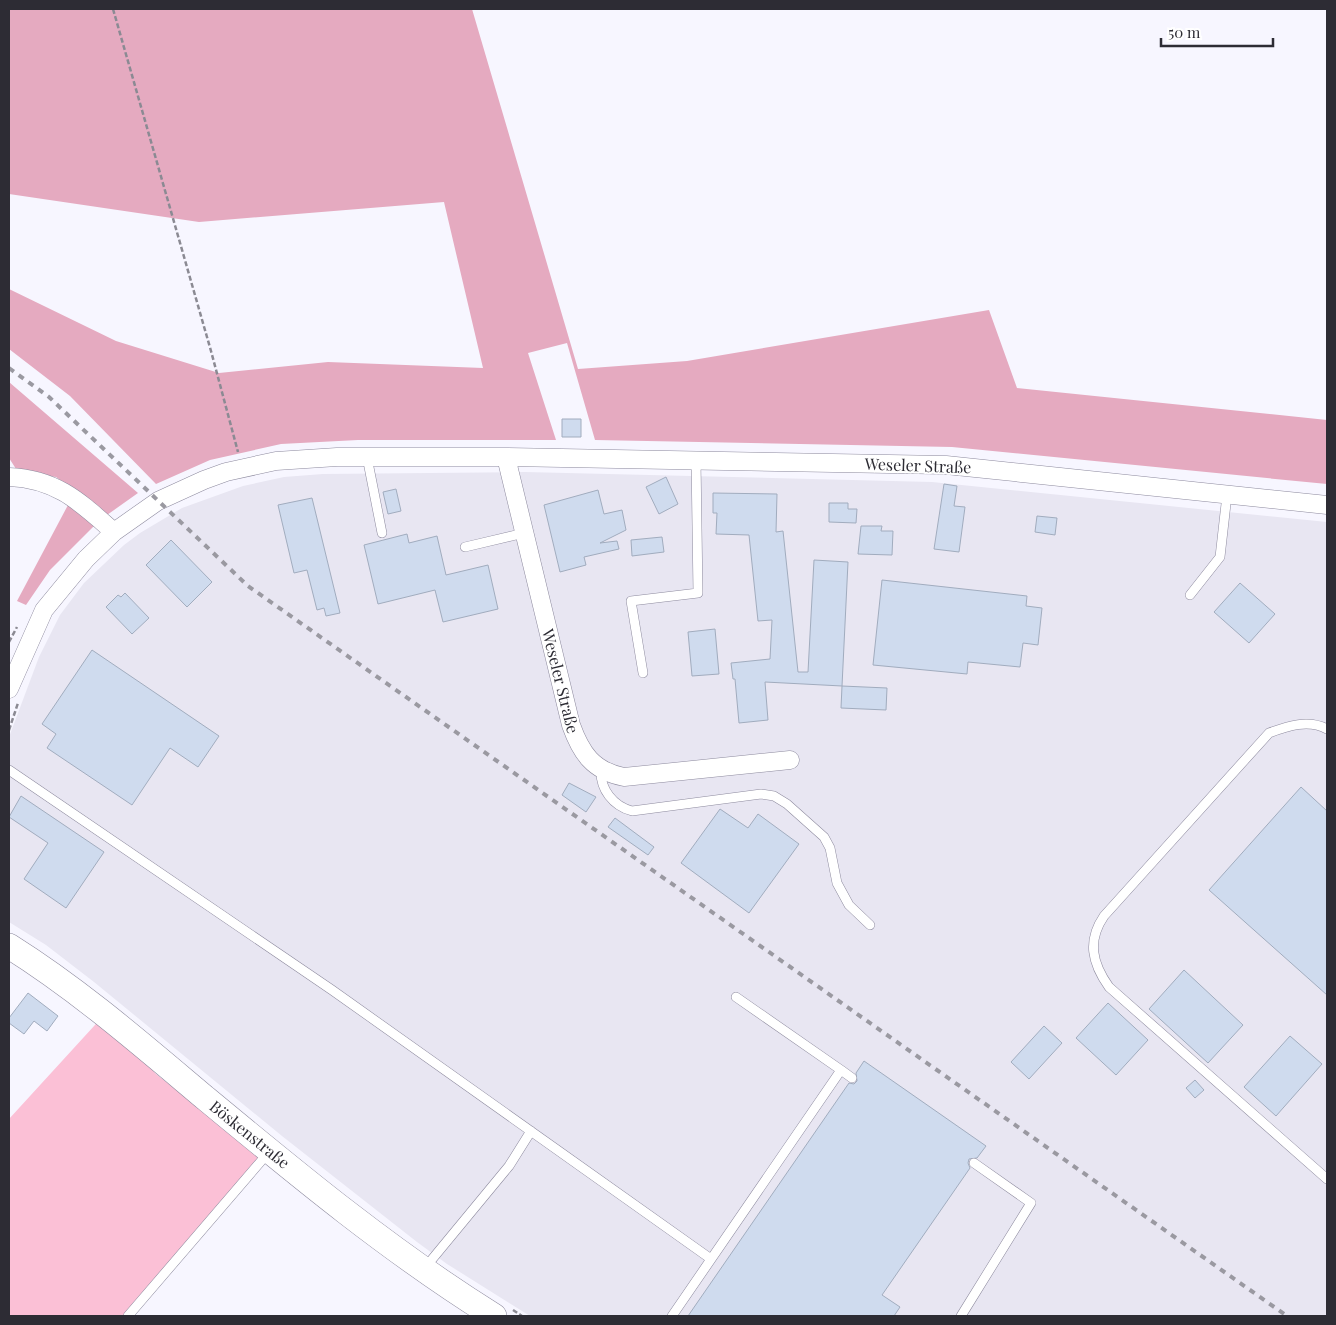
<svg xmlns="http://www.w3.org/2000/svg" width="1336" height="1325" font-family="'Playfair Display',serif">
<rect width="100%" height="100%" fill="#f7f6ff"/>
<path fill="#e8e6f2" d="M525,472L932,482L1327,522V1316H530L447,1264L417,1242L282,1136L94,982L46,945L9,922V737L39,657L60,615L84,583L124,545L140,533L182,508L243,486L284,477L323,474Z"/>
<path fill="#fbc0d6" d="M105,1014L156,1074L264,1158L128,1316H9V1119Z"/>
<path fill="#e5aac0" d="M9,9H472L578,369L687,361L989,310L1017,388L1327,420V484L952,447L595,440L567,343L528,353L556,440H358L281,444L210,460L156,484L70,396L9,349V289L116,341L219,373L328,362L483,368L444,202L199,222L9,194Z
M9,382L138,493L107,515L56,477L18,472L9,458Z
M68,505L94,526L50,570L26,605L17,601Z"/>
<path fill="#cfdbee" stroke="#a1acbe" d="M562,419H581V437H562Z
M666,477L678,504L659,514L646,487Z
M944,484L957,486L954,506L965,507L959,552L934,549Z
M396,489L401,511L388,514L383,492Z
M598,490L604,514L622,510L626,530L600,543L617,541L619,549L584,557L586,565L560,572L544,505Z
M713,493L777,494L776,532L783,531L798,672H808L814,560L848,562L842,686L887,688L886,710L841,708L842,686L765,682L768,720L739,723L735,679H733L731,663L770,659L772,620L758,621L749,535L716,534L717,513H713Z
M312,498L340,613L326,616L324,608L317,610L307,570L294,573L278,505Z
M829,503H848V509H857L856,523L829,522Z
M1037,516L1057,518L1055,535L1035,532Z
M861,526H882L881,531H893L892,555L858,554Z
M407,534L409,543L437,536L446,575L488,565L498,609L443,622L435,590L378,604L364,545Z
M662,537L664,552L632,556L631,540Z
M171,540L212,582L187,607L146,565Z
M882,580L1027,596L1026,606L1042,608L1038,645L1023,643L1020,667L968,662L967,674L873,665Z
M1240,583L1275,614L1249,643L1214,612Z
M125,593L149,618L132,634L106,607L118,595L121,597Z
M715,629L719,674L692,676L688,632Z
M92,650L219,736L198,767L170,748L132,805L47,748L56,734L42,724Z
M569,783L596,797L586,812L562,795Z
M1301,787L1327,811V995L1209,890Z
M21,796L104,852L66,908L24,879L48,843L9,817Z
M720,809L748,828L758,814L799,844L749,913L681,863Z
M615,818L654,847L648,855L608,827Z
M1184,970L1243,1025L1208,1063L1149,1009Z
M28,993L58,1016L47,1031L34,1021L24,1034L9,1023V1018Z
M1108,1003L1148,1040L1116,1075L1076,1038Z
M1044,1026L1062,1043L1029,1079L1011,1062Z
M1290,1036L1322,1064L1276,1116L1244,1087Z
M864,1061L986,1146L977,1158L969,1159L968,1163L970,1168L882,1295L900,1307L894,1316H688L849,1083L854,1084L857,1081L856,1073Z
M1195,1080L1204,1090L1195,1098L1186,1088Z"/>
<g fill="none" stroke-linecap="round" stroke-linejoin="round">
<g stroke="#8d8a9e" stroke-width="10">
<path id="lane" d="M367,457L382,533
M465,547L524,533
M1190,595L1220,557L1227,495
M643,673L631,601L698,593L696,460
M1327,729C1308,719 1288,726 1269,733L1104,916C1087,941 1092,963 1109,987L1327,1179
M9,770L332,990L711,1259
M601,770C600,789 613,806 632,811L761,794L774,796L787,804L824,837L830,848L837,883L849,905L870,925
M841,1070L852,1078
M424,1269L509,1166L531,1131
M128,1316L268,1153
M672,1316L841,1070L736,997
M961,1316L1031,1203L974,1163"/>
</g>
<g stroke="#8d8a9e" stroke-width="19">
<path id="street" d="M506,457L571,725C581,753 593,771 624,777L790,760
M9,477C57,479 80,502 114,532
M9,689L44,610L86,559L114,532L158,501L204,480L226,472L276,461L337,457H506L946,465L1327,505"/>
</g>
<g stroke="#8d8a9e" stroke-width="26">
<path id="secondary" d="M9,946C79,990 141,1044 204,1097C297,1174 391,1252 494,1316"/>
</g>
<path stroke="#8b8a93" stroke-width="2.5" stroke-dasharray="5 2.5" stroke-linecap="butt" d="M113,9L211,351L238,452
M9,642L17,627
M9,730L18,703
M513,1310L522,1316"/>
<use href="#lane" stroke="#fff" stroke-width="9"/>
<use href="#street" stroke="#fff" stroke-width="18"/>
<use href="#secondary" stroke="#fff" stroke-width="25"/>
<path stroke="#9a99a1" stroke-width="4" stroke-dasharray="6 6" stroke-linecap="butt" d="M9,368L49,397L248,586L1287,1316"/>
</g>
<g text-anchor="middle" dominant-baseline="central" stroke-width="4" stroke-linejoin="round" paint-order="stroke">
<g font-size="16" fill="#2d2c34" stroke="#fff">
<text transform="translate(918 465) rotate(2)">Weseler Straße</text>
<text transform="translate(561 681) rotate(76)">Weseler Straße</text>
<text transform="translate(250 1134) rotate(39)">Böskenstraße</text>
</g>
</g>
<rect width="1336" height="1325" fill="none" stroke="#2d2c34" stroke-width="20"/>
<path d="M1161 38v8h112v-8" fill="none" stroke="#2d2c34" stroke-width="2.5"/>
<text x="1168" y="38" font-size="15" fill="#2d2c34" stroke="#ffffff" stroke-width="4" paint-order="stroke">50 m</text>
</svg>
